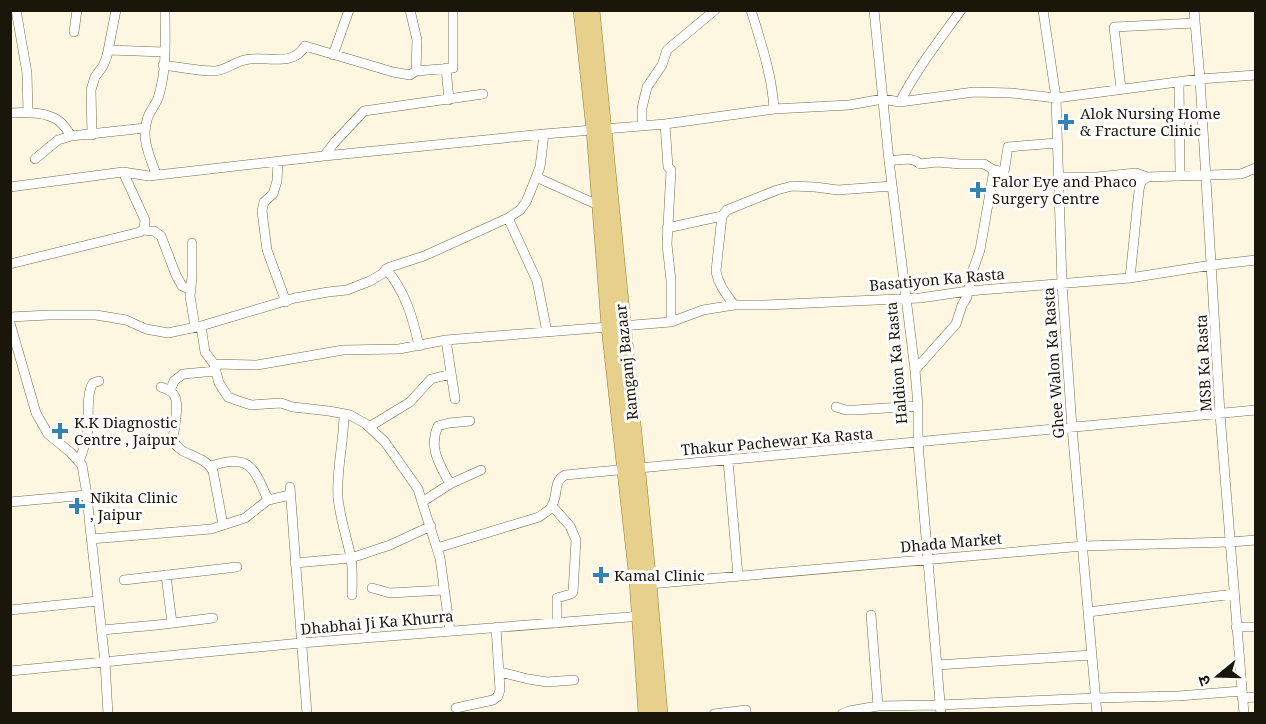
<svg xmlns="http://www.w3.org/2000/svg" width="1266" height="724" font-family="'Noto Serif','Noto Sans Devanagari',serif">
<rect width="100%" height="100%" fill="#fdf6e1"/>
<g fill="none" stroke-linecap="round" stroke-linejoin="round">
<g stroke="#766b4b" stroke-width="10">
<path id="street" d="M16,10L27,73L28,113
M410,10L417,40L416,71
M751,10C761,43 772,75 774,109
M874,10L889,161L915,370L918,406V443L941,714
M1043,10L1056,98L1062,284L1072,427L1097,714
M1194,10L1200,79L1220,414L1244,714
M74,32L77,10
M109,50L164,52
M333,55L349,10
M163,65C180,67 198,71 214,71C225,71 234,62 245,60C264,55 293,68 305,46L393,72L410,75L416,71L453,68V10
M446,68L449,100
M1179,82L1180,176
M1121,89L1114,27L1195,23
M900,102C917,68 939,41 961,10
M10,113C25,112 47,112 59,121C64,125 68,131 71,136
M665,124L668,167L671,170L667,244L671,281V322
M642,125V108L647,87L662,65L667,50L715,10
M92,135L91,90L95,77L103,66L107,56L116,10
M324,156L334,143L364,111L483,94
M35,159L58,140L71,136L145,128
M889,161C900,160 912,156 920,164L937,162L961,164H984L994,170L980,250L973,270L967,297L962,305L956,324L915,370
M278,162L277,181L273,194L264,202L262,211L267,250L286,302
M994,170L1004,172L1008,147L1057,143
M156,174C150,157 141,139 147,120C149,111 157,104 159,95C167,68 165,38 165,10
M536,177L600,206
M1059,177H1097L1136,173L1147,177
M10,187L123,172L149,176L324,156L544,134L665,124L774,109L849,105L883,99L900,102L974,92L1011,93L1056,98L1200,79L1256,75
M508,218L537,281L547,332
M667,228L722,216
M142,230L154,231L161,236L176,275L182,286L191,290
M192,243V277L190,296L195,327
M10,264L140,232L144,229L145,220L123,172
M386,269C405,291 413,318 419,346
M1130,278L1139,190L1141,182L1147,177L1241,174L1256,168
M734,305C726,294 718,284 716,271L722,216L727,210L777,190L792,186L815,187L838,190L892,186
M10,317L49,315H96L126,320L146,329L168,333L201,326L295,298L328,292L347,290L370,281L382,274L386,269L390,267L424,256L508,218L520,210L526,202L533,185L540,167L544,134
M10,323L36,413L48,434L70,452L82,465L87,495L90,527L105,662L108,714
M201,326L205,352L214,364L257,365L343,350L399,349L446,340L671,322L703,310L734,305H766L920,298L968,291L1130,278L1212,265L1256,260
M446,340L455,399
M214,364L219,383L228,397L236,400L251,405L281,403L293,407L329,411L350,415L366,424L385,442L418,489L422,502L450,484L481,470
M161,387C166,389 171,390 174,395C180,403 174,429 173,440C180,457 204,454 213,471L223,525
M170,391L174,381L183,374L216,371
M836,407L846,410H855L918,406
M344,414C344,442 336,470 338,498C340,518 347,538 351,558C353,570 352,583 352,595
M369,427L410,402L431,379L451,374
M728,460L738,576
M79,462C83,451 86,442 88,430C89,417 86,393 93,383L99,381
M211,466C250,453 254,468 268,500
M450,484C440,465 428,448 438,426L449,423L470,421
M290,487L307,714
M10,502L87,495
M422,502L440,558L450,631
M552,506L570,526L576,540L573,592L571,594L557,598V623
M91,539L211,529L245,518L268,500L290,495
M437,548L539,517C543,514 549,511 551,507C559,497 552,482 565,475L1256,410
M295,563L351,558L390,545L431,526
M166,575L172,623
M124,580L237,567
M649,584L1083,546L1230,542L1256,540
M372,588L390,593L444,590
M10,610L98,601
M1088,612L1234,594
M871,615L878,706
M1236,627H1256
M102,630L157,625L213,618
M937,665L1092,655
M10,671L301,643L642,616
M500,672L528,679L547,682L574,680
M1242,698L1256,697
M456,708L493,700L498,696L500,690L496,627
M714,714L746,710V714
M842,714L849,711L878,706L940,705L1096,698L1178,696L1242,691"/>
</g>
<g stroke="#957b2c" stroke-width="16">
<path id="primary" d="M581,10L594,130L609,327L637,580L646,714
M592,10L649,584L660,714"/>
</g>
<use href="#street" stroke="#fff" stroke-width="9"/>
<use href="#primary" stroke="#e7d08c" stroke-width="15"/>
</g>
<g fill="#3282b3" stroke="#fff" stroke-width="2">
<path d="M1063 113h6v6h6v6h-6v6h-6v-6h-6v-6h6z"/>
<path d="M975 181h6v6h6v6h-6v6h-6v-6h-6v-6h6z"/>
<path d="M57 422h6v6h6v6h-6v6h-6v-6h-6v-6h6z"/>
<path d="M74 497h6v6h6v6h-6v6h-6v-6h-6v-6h6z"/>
<path d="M598 566h6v6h6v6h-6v6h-6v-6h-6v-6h6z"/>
</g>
<g text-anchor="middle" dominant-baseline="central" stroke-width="6" stroke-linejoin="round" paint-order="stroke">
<g font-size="15" fill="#1b160a" stroke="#fff" text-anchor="start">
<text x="1080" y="113">Alok Nursing Home<tspan x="1080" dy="17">&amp; Fracture Clinic</tspan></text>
<text x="992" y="181">Falor Eye and Phaco<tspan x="992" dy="17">Surgery Centre</tspan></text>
<text x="74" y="422">K.K Diagnostic<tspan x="74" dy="17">Centre , Jaipur</tspan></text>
<text x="90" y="497">Nikita Clinic<tspan x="90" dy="17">, Jaipur</tspan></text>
<text x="614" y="575">Kamal Clinic</text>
</g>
<g font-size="15" fill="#1b160a" stroke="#fff">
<text transform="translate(937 279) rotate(-5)">Basatiyon Ka Rasta</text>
<text transform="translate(626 362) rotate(-96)">Ramganj Bazaar</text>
<text transform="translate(896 363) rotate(-95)">Haldion Ka Rasta</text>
<text transform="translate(1053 363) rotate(-94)">Ghee Walon Ka Rasta</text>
<text transform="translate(1203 363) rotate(-93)">MSB Ka Rasta</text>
<text transform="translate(777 441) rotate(-5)">Thakur Pachewar Ka Rasta</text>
<text transform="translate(951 542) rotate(-5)">Dhada Market</text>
<text transform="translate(377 622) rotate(-5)">Dhabhai Ji Ka Khurra</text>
</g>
</g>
<rect width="1266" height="724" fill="none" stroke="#1b160a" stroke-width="24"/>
<g transform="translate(1218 676) rotate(251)" stroke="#ffffff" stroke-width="4.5" paint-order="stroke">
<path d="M0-4.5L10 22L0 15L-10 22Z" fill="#1b160a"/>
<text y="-9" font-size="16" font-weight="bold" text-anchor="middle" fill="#1b160a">उ</text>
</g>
</svg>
